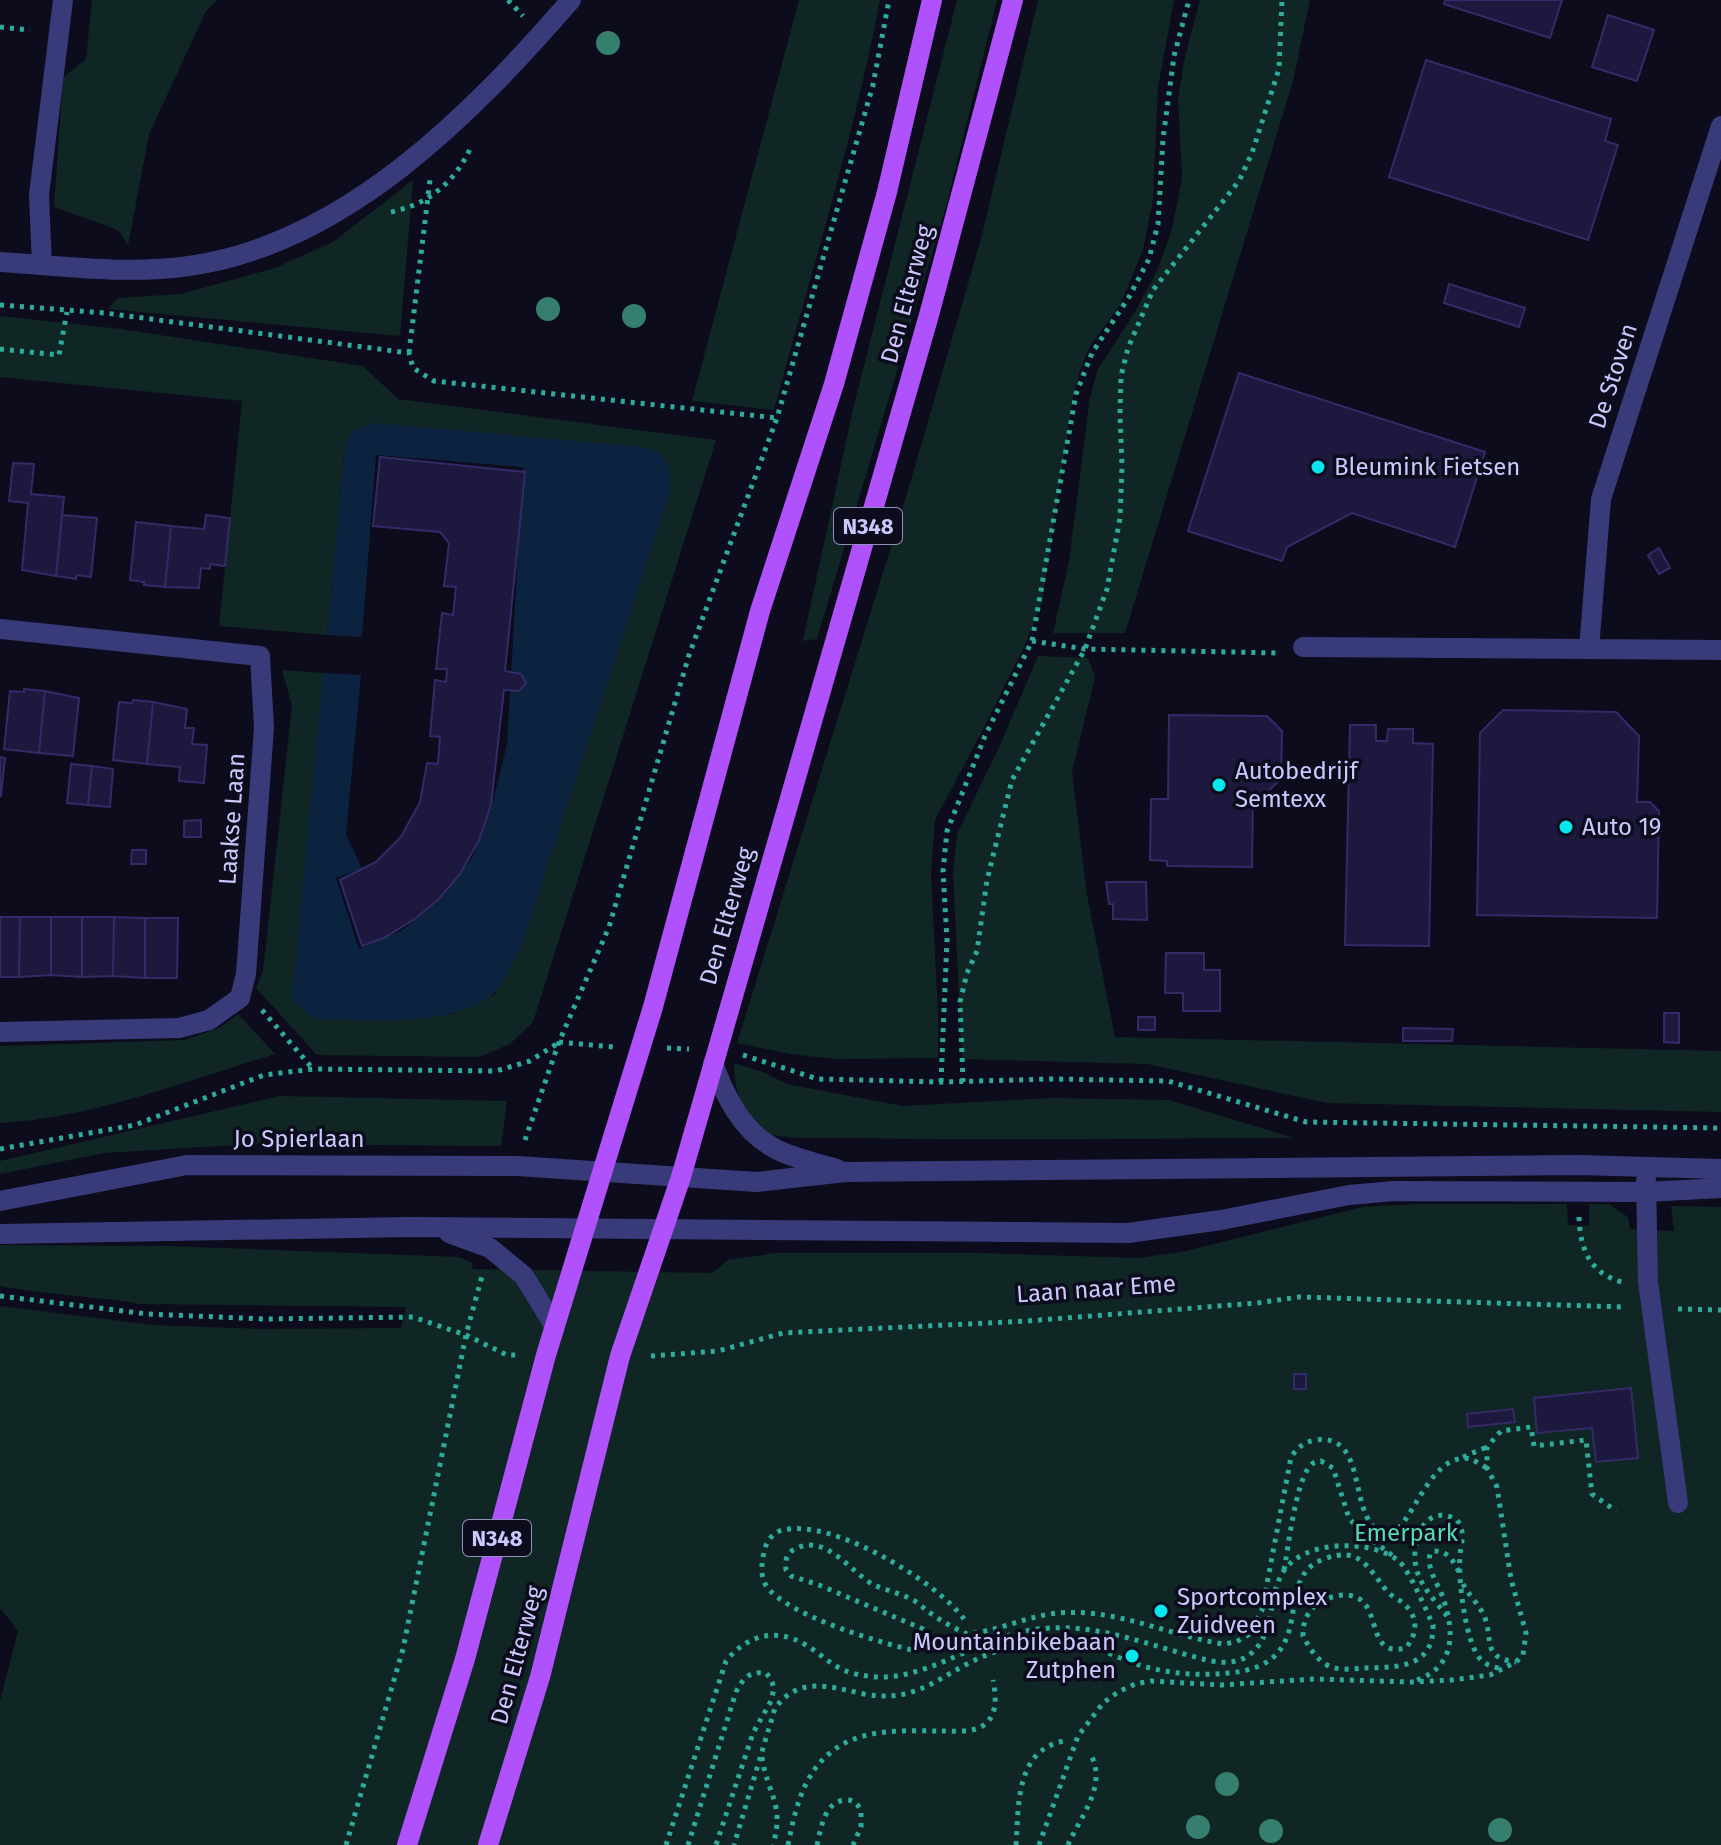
<svg xmlns="http://www.w3.org/2000/svg" width="1721" height="1845" font-family="'Fira Sans',sans-serif">
<rect width="100%" height="100%" fill="#0d0c1c"/>
<path fill="#0f2624" d="M92,0H217L206,11L149,134L128,246L120,232L113,228L54,207L63,78L86,59Z
M799,0H880C854,138 810,275 774,410L692,401Z
M957,0H997L947,203L817,639L803,641L853,409Z
M1038,0H1174L1158,87L1153,199L1143,250L1120,305L1090,346L1081,367L1073,396L1042,602L1023,649L981,733L935,820L931,873L938,1012V1058L834,1059L791,1054L737,1043L899,521L981,239Z
M1200,0H1310L1293,81L1125,633H1053L1069,561L1090,397L1098,369L1135,312L1158,269L1172,229L1182,178L1178,99L1185,57Z
M413,180L400,336L108,309L118,298L181,294L275,268L333,242Z
M0,316L121,329L363,366L398,399L716,440L533,1022L510,1044L479,1057L317,1055L256,988L263,971L292,706L282,670L323,673L293,999L314,1019L404,1020L451,1014L494,995L521,947L670,491V469L659,452L642,447L375,423L353,431L345,445L327,635L219,626L242,401L0,377Z
M1038,656L1088,658L1095,677L1072,772L1087,895L1115,1037L1721,1051V1112L1327,1103L1147,1064L962,1059L953,873L957,834L1000,745Z
M238,1014L275,1054C189,1080 90,1119 0,1123V1046L185,1040L221,1027Z
M734,1063L763,1072L787,1084L903,1106L1051,1098L1169,1100L1294,1138C1150,1138 1006,1141 862,1138C840,1137 781,1141 765,1132C741,1119 734,1087 734,1063Z
M280,1096L507,1101L501,1146L253,1144L104,1153L0,1174V1161Z
M1416,1204H1567L1568,1225L1589,1226V1204H1609L1628,1217L1630,1229L1674,1231L1671,1206L1721,1207V1845H0V1701L18,1631L0,1608V1306L153,1325L263,1329L401,1328L406,1307L141,1304C93,1296 47,1295 0,1286V1245L168,1246L459,1257L473,1263L472,1269L712,1273L728,1260L775,1253H980L1138,1258L1182,1252L1363,1207Z"/>
<path fill="#0c2340" d="M375,423L642,447L659,451L670,469V491L521,947C514,959 502,988 492,995C449,1028 366,1020 314,1019L292,999L323,673L361,675L346,834L362,869L336,878L359,949L401,931L439,901L472,858L492,806L507,744L523,467L376,455L362,637L327,635L345,445L353,431Z"/>
<path fill="#1d183d" stroke="#332b68" stroke-width="2" d="M1445,0H1562L1550,38L1444,4Z
M1608,15L1654,30L1637,81L1592,67Z
M1426,60L1611,119L1605,141L1618,145L1588,240L1389,177Z
M1449,284L1525,308L1519,327L1444,303Z
M1239,373L1485,452L1455,547L1352,513L1287,547L1282,561L1188,531Z
M380,457L525,472L505,671L521,674L526,683L519,691L504,690L491,805L479,840L460,874L438,900L416,918L384,938L362,946L340,880L376,862L401,837L420,802L427,763L438,764L440,737L430,736L435,680L446,682L447,669H436L442,613L453,615L456,587L444,586L449,543L440,532L373,526Z
M13,463L34,464L31,494L64,497L56,576L22,570L28,503L9,501Z
M62,515L97,518L91,577L77,575L76,579L56,576Z
M206,515L230,518L225,566L210,564V569L201,568L199,588L165,587L171,526L204,529Z
M136,522L171,526L165,587L144,585V582L130,580Z
M1659,548L1670,568L1659,574L1648,555Z
M24,689L45,691L39,753L4,749L10,691L24,692Z
M45,691L79,698L73,756L39,753Z
M133,700L153,702L147,764L113,760L119,702L132,703Z
M153,702L187,709L185,728H194L192,744L207,745L204,783L179,781L180,767L147,764Z
M1503,710L1616,712L1639,736L1637,802H1650L1659,811L1657,918L1477,915L1480,733Z
M1169,715L1267,716L1282,731L1281,779L1266,793L1253,792L1252,867L1167,866V861L1150,860L1151,799H1168Z
M1350,725H1376V741H1387L1388,729H1413V743L1433,744L1429,946L1345,945Z
M0,757L5,758L1,796H0Z
M71,764L92,766L88,805L67,803Z
M92,766L113,769L110,807L88,805Z
M201,820V837H184V821Z
M132,850H146V864H131Z
M1106,882H1146L1147,920L1113,919V904H1109Z
M0,917H20L19,977H0Z
M20,917H51V975L19,977Z
M51,917H82V977L51,975Z
M82,917H114L113,976L82,977Z
M114,917L145,918V978L113,976Z
M145,918H178L177,978H145Z
M1166,953H1204V970H1220V1011H1183V993H1165Z
M1664,1013H1679V1043L1664,1042Z
M1138,1017H1155V1030H1138Z
M1403,1028L1453,1029L1452,1041H1403Z
M1294,1374H1306V1389H1294Z
M1631,1388L1638,1458L1596,1462L1592,1428L1537,1433L1534,1398Z
M1513,1409L1515,1422L1468,1427L1467,1414Z"/>
<g fill="none" stroke-linecap="round" stroke-linejoin="round">
<path stroke="#2fab9b" stroke-width="5" stroke-dasharray="4 6" stroke-linecap="butt" d="M508,0L523,16
M0,27L30,30
M391,212C427,205 455,182 470,149
M0,305L105,313L409,353L413,368L434,381L777,418
M0,349L59,355L67,312
M409,353L430,180
M1032,641L1085,649L1279,653
M262,1010L313,1069
M559,1042L613,1047
M667,1048L689,1049
M743,1055L818,1079L941,1082L1053,1079L1168,1081L1306,1122L1721,1128
M941,1082L947,940L943,872L947,831L985,736L1032,641L1076,394L1092,353L1129,297L1149,259L1158,224L1163,139L1174,56L1189,0
M963,1082L960,1002L967,973L977,951L987,880L1012,780L1085,649L1107,589L1120,518L1122,467L1120,413L1121,376L1128,348L1153,290L1239,181L1252,153L1279,69L1282,0
M525,1140L559,1042L609,927L689,655L777,418L873,85L889,0
M0,1149L135,1125L264,1075L314,1069L496,1071L530,1061L558,1043
M1579,1217C1580,1248 1589,1273 1622,1282
M0,1296L148,1314L265,1319L413,1317L466,1335L507,1355H517
M1678,1309L1721,1310
M651,1356L718,1351L783,1333L1027,1321L1257,1303L1299,1297L1624,1307
M1463,1457L1487,1447
M1284,1570C1288,1549 1296,1481 1310,1466C1313,1462 1316,1462 1321,1461L1333,1468L1349,1518L1360,1531L1393,1556
M1463,1584C1469,1596 1480,1605 1485,1618C1493,1641 1482,1658 1516,1662
M1447,1616C1437,1603 1424,1590 1418,1574C1408,1549 1422,1500 1457,1520C1466,1532 1461,1542 1460,1556C1458,1578 1465,1643 1481,1660C1487,1666 1496,1667 1504,1670
M964,1619C936,1581 832,1518 783,1530C770,1533 764,1546 763,1558C761,1568 761,1579 767,1587C788,1615 877,1642 912,1650L927,1646L929,1634L923,1629L819,1585L791,1576L786,1570C785,1561 786,1553 795,1549C826,1532 852,1574 874,1585C886,1590 898,1593 909,1598C917,1601 923,1608 929,1612C941,1621 954,1628 967,1634C998,1631 1027,1616 1058,1613C1116,1608 1167,1635 1223,1644L1236,1642L1248,1635L1262,1610L1291,1457C1298,1447 1304,1442 1316,1440C1368,1433 1348,1513 1379,1531L1397,1530C1417,1510 1435,1451 1471,1459C1476,1461 1483,1466 1487,1468
M1417,1680C1454,1667 1455,1634 1444,1601C1440,1586 1426,1570 1430,1554L1434,1551C1449,1551 1454,1562 1460,1574
M762,1757C767,1794 785,1803 773,1845
M346,1845L403,1649L466,1335L482,1276
M666,1845L726,1661C747,1635 776,1627 806,1645C818,1652 828,1662 841,1669C852,1674 864,1676 876,1677C924,1679 968,1646 1014,1634C1080,1615 1139,1643 1203,1659C1217,1663 1236,1665 1249,1655C1276,1635 1267,1598 1283,1572C1304,1539 1371,1539 1399,1561C1409,1570 1427,1612 1433,1625C1434,1669 1396,1667 1364,1668C1352,1669 1338,1671 1327,1665C1315,1658 1309,1647 1303,1636C1303,1624 1305,1616 1314,1607C1322,1600 1332,1596 1342,1595C1388,1593 1360,1659 1406,1648C1417,1634 1419,1618 1405,1605C1400,1599 1391,1597 1386,1590C1367,1566 1359,1546 1324,1559C1268,1579 1325,1664 1229,1673C1199,1676 1169,1674 1139,1665C1115,1657 1090,1643 1064,1641C1029,1639 996,1649 965,1665C929,1685 908,1702 864,1694C830,1687 800,1675 775,1708L734,1845
M688,1845L736,1692C743,1678 749,1671 766,1673L771,1679L774,1688L771,1701L753,1733L716,1845
M788,1845C795,1811 802,1776 830,1753C860,1727 906,1731 942,1731C956,1731 973,1733 984,1725C998,1715 996,1695 993,1680
M817,1845C821,1829 824,1800 847,1800C854,1800 858,1804 861,1811V1827L853,1845
M1016,1845C1019,1806 1015,1750 1064,1741
M1039,1845L1078,1736L1103,1703L1118,1692L1135,1684L1151,1681L1221,1685L1314,1679L1412,1682L1452,1680L1490,1675L1516,1662L1523,1655L1526,1633L1511,1579L1497,1487L1487,1468V1447L1501,1431L1531,1427L1534,1446L1586,1440L1592,1494L1616,1511
M1068,1845C1080,1817 1106,1788 1092,1757"/>
<path stroke="#383a7a" stroke-width="20" d="M0,262C63,266 126,275 189,266C345,244 472,114 571,0
M42,265L39,195L63,0
M0,629L260,656L264,728L246,974L240,998L209,1020L179,1028L0,1032
M1303,647L1721,650
M1589,649L1601,499L1721,126
M713,1063C725,1096 741,1129 772,1147C791,1158 817,1163 837,1169
M1646,1180L1648,1282L1678,1503
M0,1201L187,1165L517,1166L757,1182L845,1172L1579,1165L1721,1169
M449,1233L490,1248L524,1276L555,1327
M0,1234L409,1227L1128,1233L1221,1220L1349,1195L1394,1191L1646,1192L1721,1188"/>
<path stroke="#b052fb" stroke-width="20" d="M407,1845L465,1659L546,1355L653,1007L760,611L834,384L887,192L932,0
M488,1845L540,1677L620,1356L681,1177L929,315L1013,0"/>
</g>
<g fill="#367e6e">
<circle cx="608" cy="43" r="12"/>
<circle cx="548" cy="309" r="12"/>
<circle cx="634" cy="316" r="12"/>
<circle cx="1227" cy="1784" r="12"/>
<circle cx="1198" cy="1827" r="12"/>
<circle cx="1500" cy="1830" r="12"/>
<circle cx="1271" cy="1831" r="12"/>
</g>
<g fill="#05e6ed" stroke="#0d0c1c" stroke-width="3">
<circle cx="1318" cy="467" r="8"/>
<circle cx="1219" cy="785" r="8"/>
<circle cx="1566" cy="827" r="8"/>
<circle cx="1161" cy="1611" r="8"/>
<circle cx="1132" cy="1656" r="8"/>
</g>
<g text-anchor="middle" dominant-baseline="central" stroke-width="7" stroke-linejoin="round" paint-order="stroke">
<g fill="#0d0c1c" stroke="#9290ba" stroke-width="2">
<rect x="834" y="508" width="68" height="36" rx="6"/>
<rect x="463" y="1520" width="68" height="36" rx="6"/>
</g>
<g font-size="22" font-weight="bold" fill="#cbc8fe">
<text x="868" y="526">N348</text>
<text x="497" y="1538">N348</text>
</g>
<g font-size="24" fill="#cbc8fe" stroke="#0d0c1c">
<text transform="translate(907 294) rotate(-75)">Den Elterweg</text>
<text transform="translate(1613 376) rotate(-72)">De Stoven</text>
<text transform="translate(232 819) rotate(-86)">Laakse Laan</text>
<text transform="translate(727 916) rotate(-74)">Den Elterweg</text>
<text x="299" y="1139">Jo Spierlaan</text>
<text transform="translate(1096 1289) rotate(-4)">Laan naar Eme</text>
<text transform="translate(517 1655) rotate(-75)">Den Elterweg</text>
</g>
<g font-size="24" fill="#cbc8fe" stroke="#0d0c1c" text-anchor="start">
<text x="1334" y="467">Bleumink Fietsen</text>
<text x="1235" y="771">Autobedrijf<tspan x="1235" dy="28">Semtexx</tspan></text>
<text x="1582" y="827">Auto 19</text>
<text x="1177" y="1597">Sportcomplex<tspan x="1177" dy="28">Zuidveen</tspan></text>
<text x="1116" y="1642" text-anchor="end">Mountainbikebaan<tspan x="1116" dy="28">Zutphen</tspan></text>
</g>
<g font-size="24" fill="#57dbb1" stroke="#0d0c1c">
<text x="1406" y="1533">Emerpark</text>
</g>
</g>
</svg>
